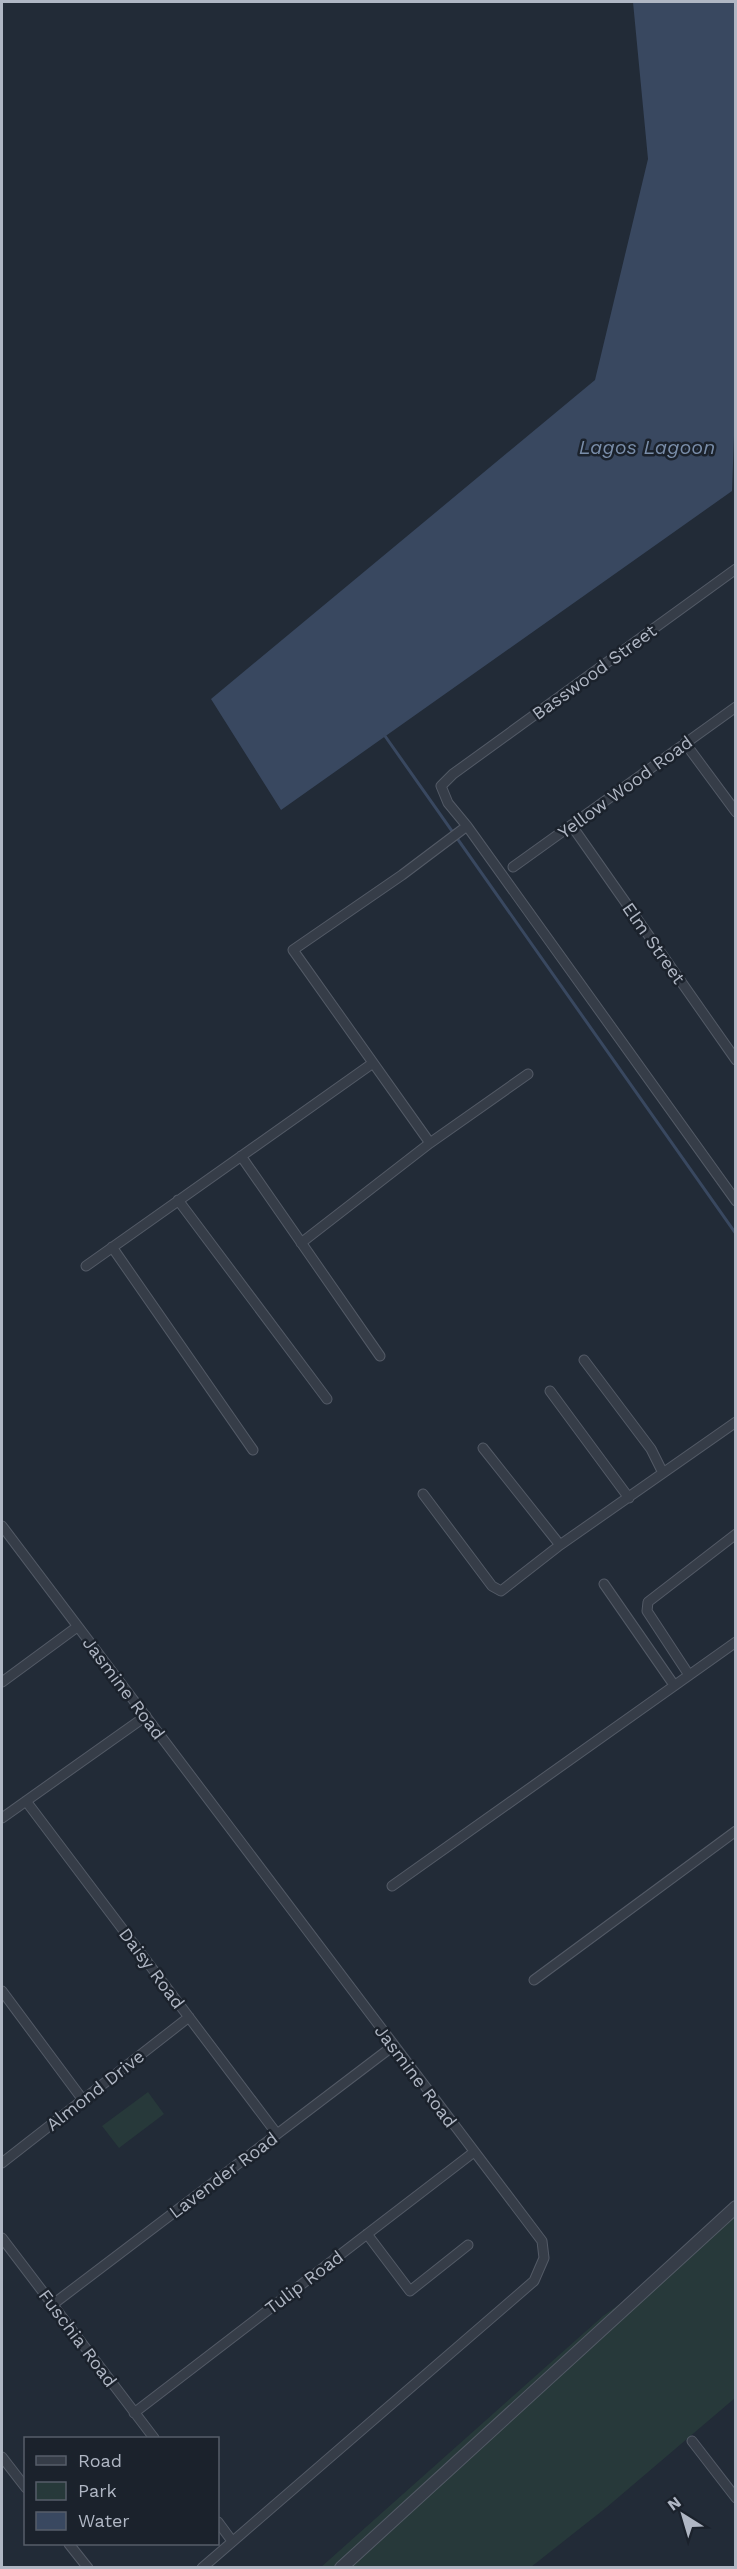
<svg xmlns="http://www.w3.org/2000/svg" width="737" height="2569" font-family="'Work Sans',sans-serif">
<rect width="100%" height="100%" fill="#222b37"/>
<path fill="#27393a" d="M148,2092L164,2114L119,2148L102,2126Z
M735,2209V2398L607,2507L531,2567L320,2568L603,2316L670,2268Z"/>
<path fill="#394860" d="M633,2H735L736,381L732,491L281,810L211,699L595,380L648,159Z"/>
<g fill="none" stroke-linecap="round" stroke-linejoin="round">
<path stroke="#394860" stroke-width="3" d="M385,736L736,1234"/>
<g stroke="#535a66" stroke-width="11">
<path id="minor" d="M736,569L453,774L441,786L448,803L467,826L736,1201
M685,743L736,812
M572,826L736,1060
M513,867L736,707
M430,1143L293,950L402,875L467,826
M241,1156L380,1356
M178,1200L327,1399
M301,1243L430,1143L528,1074
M112,1247L253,1450
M86,1266L373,1063
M584,1360L651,1449L663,1473
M550,1391L629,1498
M483,1448L560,1545
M423,1494L492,1586L501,1591L560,1545L736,1422
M2,1526L542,2241L544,2258L534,2281L202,2568
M604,1584L674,1685
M689,1675L647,1611L648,1602L736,1534
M2,1682L77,1627
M26,1801L277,2134
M2,1818L146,1716
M392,1886L736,1642
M534,1980L736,1831
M2,1991L83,2100
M2,2163L189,2017
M367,2234L410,2291L468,2245
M2,2238L154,2438
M52,2305L393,2046
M134,2413L474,2152
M692,2441L736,2498
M2,2457L26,2488
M218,2522L232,2541
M69,2544L88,2568"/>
</g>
<g stroke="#535a66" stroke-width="14">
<path id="tertiary" d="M341,2568L736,2207"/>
</g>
<use href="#minor" stroke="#363d48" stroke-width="9"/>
<use href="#tertiary" stroke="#363d48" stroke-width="12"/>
</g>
<g text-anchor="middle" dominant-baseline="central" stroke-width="5" stroke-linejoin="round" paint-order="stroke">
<g font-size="18" fill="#b0b7c4" stroke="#1b222c">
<text transform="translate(594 672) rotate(-36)">Basswood Street</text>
<text transform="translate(625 787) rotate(-36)">Yellow Wood Road</text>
<text transform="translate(654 943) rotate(55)">Elm Street</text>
<text transform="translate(124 1688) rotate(53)">Jasmine Road</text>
<text transform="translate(152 1968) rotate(53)">Daisy Road</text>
<text transform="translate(416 2076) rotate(53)">Jasmine Road</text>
<text transform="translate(95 2090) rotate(-38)">Almond Drive</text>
<text transform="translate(223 2175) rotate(-37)">Lavender Road</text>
<text transform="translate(304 2282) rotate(-37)">Tulip Road</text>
<text transform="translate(78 2338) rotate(53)">Fuschia Road</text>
</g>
<g font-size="20" font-style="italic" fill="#7a8eaa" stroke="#1b222c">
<text x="647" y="447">Lagos Lagoon</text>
</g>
</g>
<rect width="737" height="2569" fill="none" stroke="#b0b7c4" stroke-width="6"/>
<rect x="24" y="2437" width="195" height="108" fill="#1b222c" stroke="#575e69" stroke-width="1.5"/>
<rect x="36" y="2456" width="30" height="9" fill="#363d48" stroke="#575e69" stroke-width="1.5"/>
<text x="78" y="2467" font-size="18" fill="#b0b7c4">Road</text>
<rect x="36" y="2482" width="30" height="18" fill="#27393a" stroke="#575e69" stroke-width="1.5"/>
<text x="78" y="2497" font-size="18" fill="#b0b7c4">Park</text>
<rect x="36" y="2512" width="30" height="18" fill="#394860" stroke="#575e69" stroke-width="1.5"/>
<text x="78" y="2527" font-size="18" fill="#b0b7c4">Water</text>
<g transform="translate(683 2515) rotate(323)" stroke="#1b222c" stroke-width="4.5" paint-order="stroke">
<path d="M0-4.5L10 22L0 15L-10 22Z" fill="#b0b7c4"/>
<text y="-9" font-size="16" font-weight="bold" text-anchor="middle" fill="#b0b7c4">N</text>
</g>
</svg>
